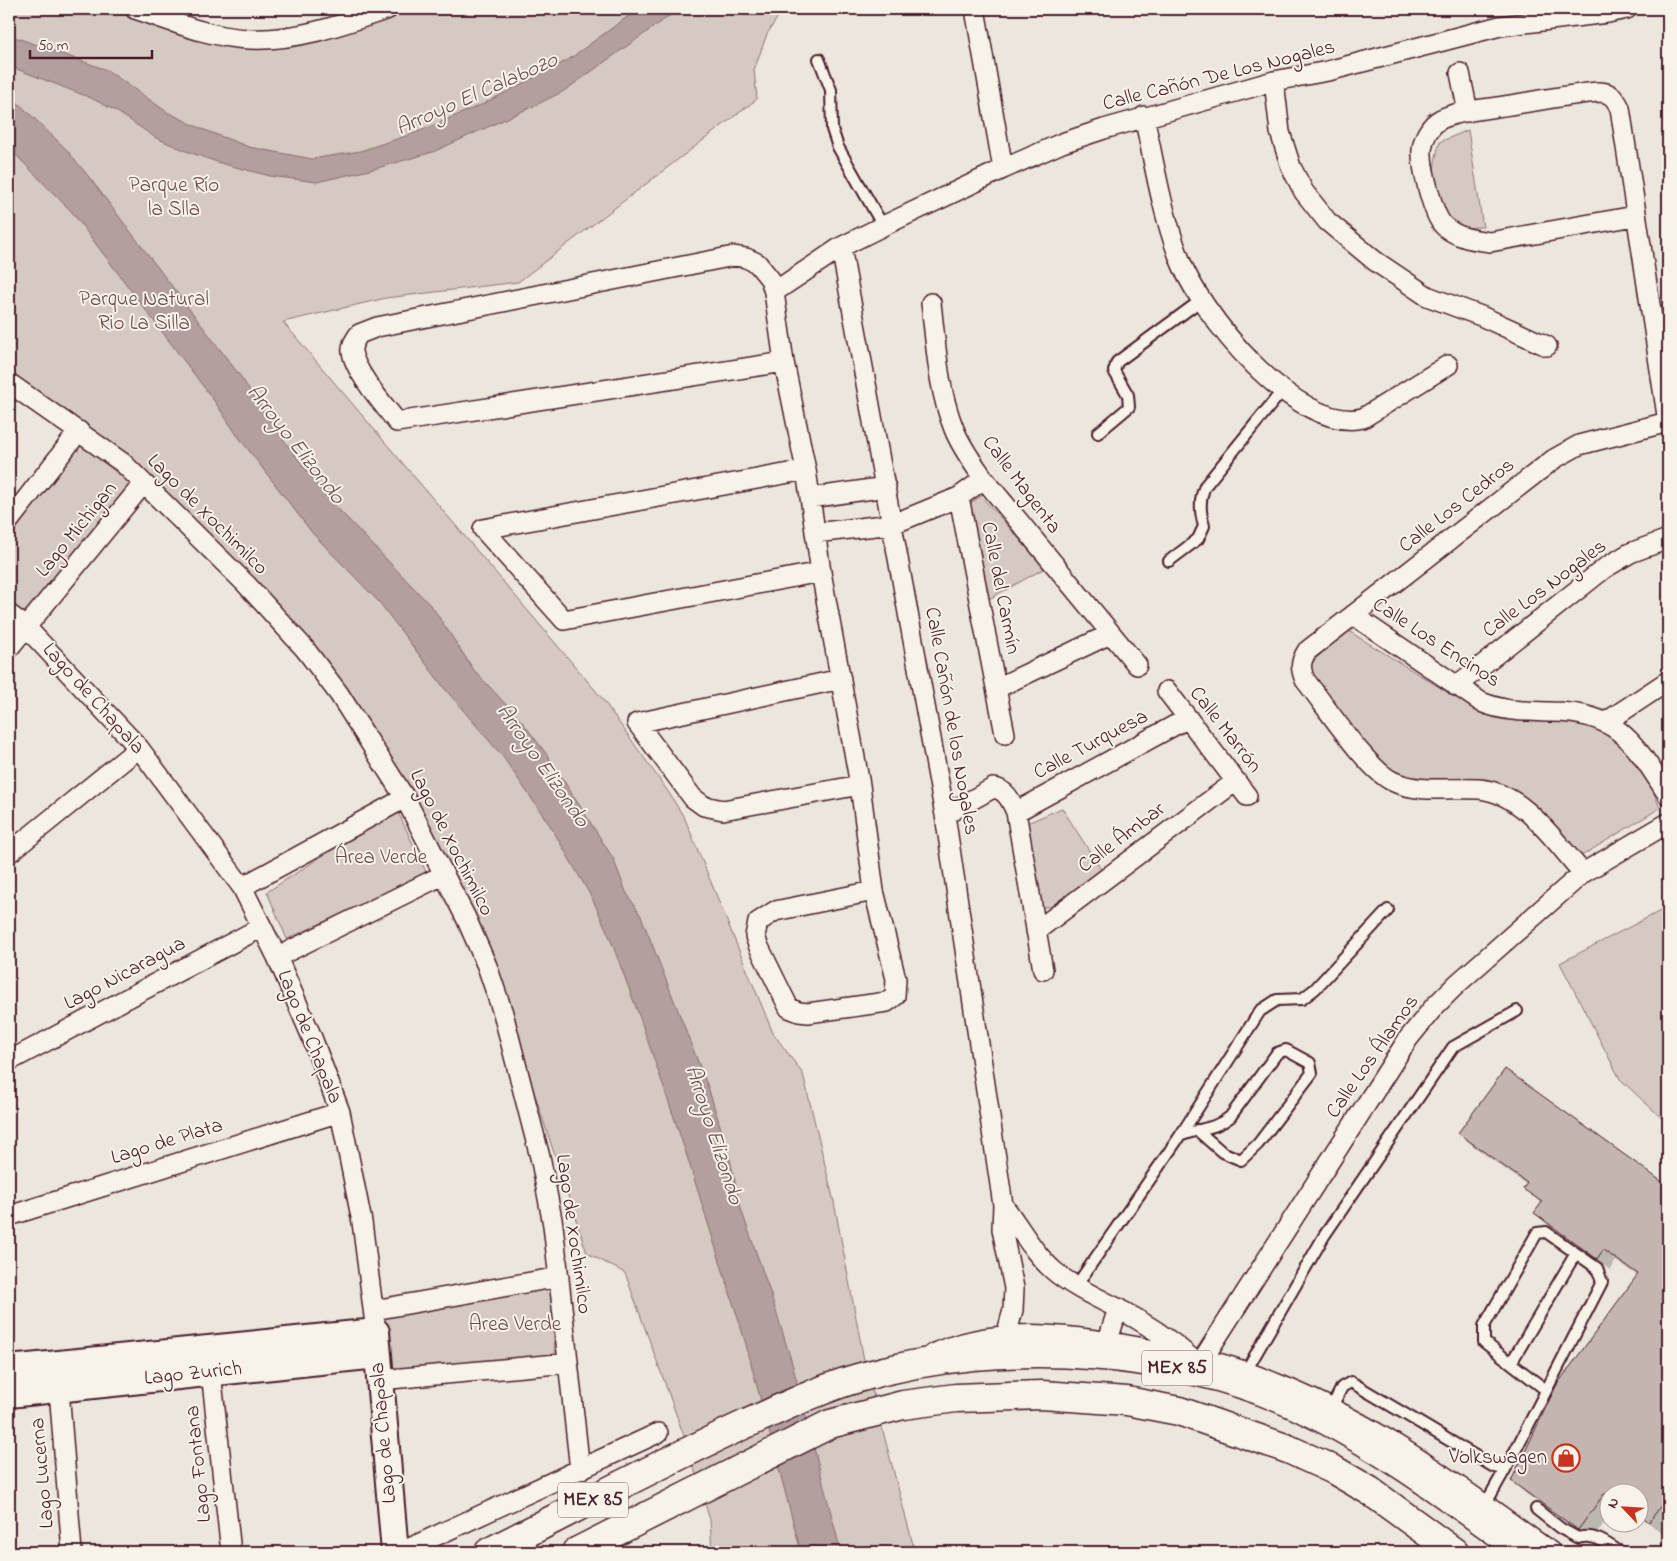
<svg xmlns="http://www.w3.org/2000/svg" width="1677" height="1561" font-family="'Indie Flower',sans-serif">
<rect width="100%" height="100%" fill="#ece6dd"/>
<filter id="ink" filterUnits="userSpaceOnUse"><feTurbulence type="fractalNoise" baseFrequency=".02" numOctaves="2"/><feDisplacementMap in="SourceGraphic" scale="10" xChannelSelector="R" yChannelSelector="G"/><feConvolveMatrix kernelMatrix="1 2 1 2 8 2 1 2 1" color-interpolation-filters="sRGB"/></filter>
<g filter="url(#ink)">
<path fill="#d5c9c2" stroke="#907476" d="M9,9H109L152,22L238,44L344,30L408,9H783L767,34L754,70L757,99L518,282L386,298L283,322L601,697L669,793L685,819L773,1033L803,1074L834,1202L864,1360L915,1552H712L710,1520L684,1436L625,1273L587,1253L528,1074L516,1026L466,918L365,732L159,502L9,383Z
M1468,130L1483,227L1460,228L1440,214C1434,186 1431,169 1440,142Z
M75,440L135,487L25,615L9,602V536Z
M981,496L1045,568L989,599L968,505Z
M1347,630L1484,715L1579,721L1615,737L1643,767L1660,808L1578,858L1534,807L1492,781L1400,779L1377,761L1331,703L1307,667Z
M396,808L427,874L287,939L267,892Z
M1062,808L1102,871L1055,907H1037L1025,824Z
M1668,907V1124L1620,1079L1560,963Z
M550,1282L555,1355L389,1375L385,1318Z"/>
<path fill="#b39f9d" stroke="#896c6f" d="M638,9H679L564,91L536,105L433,152L374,169L317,182L270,176L220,163L186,151L156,138L116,111L91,98L9,66V35L107,70L167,112L202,129L249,147L312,159L360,151L415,133L483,104L568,60Z
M9,94L66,149L89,177L241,377L280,435L325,495L433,608L474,670L523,723L548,756L613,858L626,892L641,916L708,1087L728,1151L742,1212L770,1292L792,1363L841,1552H801L745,1341L684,1147L640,1018L610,938L593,900L551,827L503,757L445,689L379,602L313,534L237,435L215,402L71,211L9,148Z"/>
<path fill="#0003" d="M1505,1071L1668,1188V1525L1662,1534L1640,1515V1494H1610V1515L1591,1541L1525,1493L1512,1481L1638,1276L1616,1261L1610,1270L1548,1225L1536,1213L1542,1204L1524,1188L1527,1185L1472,1145L1460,1133Z"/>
<path fill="#c4b5b0" stroke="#4a1f2b" d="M1505,1069L1668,1186V1496L1649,1522L1640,1515V1494H1604L1578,1530L1511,1481L1556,1386L1638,1274L1603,1250L1597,1259L1534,1213L1542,1202L1523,1189L1527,1183L1458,1133Z"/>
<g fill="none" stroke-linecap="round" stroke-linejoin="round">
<g stroke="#4a1f2b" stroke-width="14">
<path id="lane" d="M819,59L831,90L832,129L838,147L883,226
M1098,433L1129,407L1128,395L1114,371L1117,362L1200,301
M1169,561L1198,539L1204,526C1200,511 1199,500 1205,486L1282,391
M1180,1136L1260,1011L1277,1000L1302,999L1315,989L1388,910
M1076,1286L1180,1136C1198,1128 1214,1130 1230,1117L1277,1053L1286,1050L1310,1063L1312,1073L1258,1144L1241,1160L1222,1152L1197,1130
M1511,1363L1576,1253
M1246,1371L1324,1236L1453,1047L1517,1011
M1332,1407L1342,1387L1351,1382L1494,1467L1504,1469
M1485,1505L1511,1459L1602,1282L1597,1268L1546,1232L1537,1233L1484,1326V1342L1546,1390
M1536,1509L1560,1528L1578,1538C1595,1533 1607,1544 1620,1552
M1666,1552L1668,1548"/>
</g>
<g stroke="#4a1f2b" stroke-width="22">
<path id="street" d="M135,9C171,21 211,38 250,39C297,41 344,24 388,9
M975,9L1003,169
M1460,73L1468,112
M1274,81L1280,132L1291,167L1304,192L1327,221L1375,261L1427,296L1481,316L1547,346
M1144,116C1154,163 1162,212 1179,257C1199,313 1297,434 1363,418L1448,365
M1635,216L1490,242C1474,240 1457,238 1444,226C1433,216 1421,166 1422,150C1423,138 1430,125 1441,119C1457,111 1479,110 1497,107C1531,102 1565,95 1599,92C1611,92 1615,98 1620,108L1668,422
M841,247L945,815L1003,1205L1002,1229L1014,1288L1013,1310L1006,1336
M774,292L841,247L883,226L1003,169L1062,143L1104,129L1274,81L1328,71L1500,26L1608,13L1627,9
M931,303C936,345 938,390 954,429C961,447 973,463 984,479L1137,665
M784,362L397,422C384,405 355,372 352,352C351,345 355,340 359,334L377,327L734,256L746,258L757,263L770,279L774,292L784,362L806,470L821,572L860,785L874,891L896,979L895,996L887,1002L808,1013L799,1012L789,1008L758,945L755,936L758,922L775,911L874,891
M9,383L123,463L246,584L305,649L339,694L405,798L466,918L487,966L503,1013L541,1161L553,1225L580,1470
M959,497L1005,734
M810,498L886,487
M9,521L79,431
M483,529L564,620L821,572
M483,529L806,470
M815,533L893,524L959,497L984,479
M9,614L26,627L139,748L242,887L277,957L311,1035L340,1112L362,1222L376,1332
M1353,615L1481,702C1505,712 1526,711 1552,712C1619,712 1635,744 1668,795
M9,648L143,484
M841,679L637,723L693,798L704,806L723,810L860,785
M1456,686L1605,568L1630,553L1668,539
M997,688L1110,634
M1167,691L1247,796
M1606,722L1668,681
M1016,812L1188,718
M945,815L993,788C1006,789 1011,801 1016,812L1043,970
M9,853L139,748
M1583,873C1555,842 1524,793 1479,789C1450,787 1419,794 1392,781C1366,768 1325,705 1305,680C1300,668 1300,662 1307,651L1554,459L1579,445L1668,422
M242,887L405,798
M1036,931L1236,781
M277,957L443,875
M9,1061L262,927
M1003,1205C1020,1227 1033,1253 1054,1271C1073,1287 1096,1297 1117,1308C1144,1322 1167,1337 1190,1357
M9,1216L340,1112
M374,1310L559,1277
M1108,1340L1118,1308
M933,1354C1003,1320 1095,1338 1169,1353
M1201,1359C1228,1364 1254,1374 1280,1385C1382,1426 1463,1489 1551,1552
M1203,1359L1408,1039L1434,1007L1457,984L1583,873L1668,823
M211,1372L231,1552
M379,1380L568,1363
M59,1390L72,1552
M401,1552L658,1433"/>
</g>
<g stroke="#4a1f2b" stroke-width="30">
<path id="secondary" d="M9,1369L376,1332L395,1552
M9,1394L377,1355"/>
</g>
<g stroke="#4a1f2b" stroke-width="31">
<path id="highway" d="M489,1552C575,1509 660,1463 748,1423C784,1407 820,1389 858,1378C1003,1335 1187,1347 1322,1418C1394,1455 1459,1505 1525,1552
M576,1552L830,1424L903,1405L956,1398L1042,1395L1127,1401L1179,1411L1288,1449L1334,1470L1370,1491L1454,1552"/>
</g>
<use href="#lane" stroke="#f7f3e8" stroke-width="10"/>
<use href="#street" stroke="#f7f3e8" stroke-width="19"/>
<use href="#secondary" stroke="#f7f3e8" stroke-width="26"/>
<use href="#highway" stroke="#f7f3e8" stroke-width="28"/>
</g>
</g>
<defs>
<g id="shop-ring" transform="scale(1.4375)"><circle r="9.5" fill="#f7f3e8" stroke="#c8321e" stroke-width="1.5"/><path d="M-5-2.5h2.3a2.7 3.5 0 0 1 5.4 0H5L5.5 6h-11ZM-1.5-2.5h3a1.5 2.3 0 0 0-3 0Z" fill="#c8321e"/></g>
</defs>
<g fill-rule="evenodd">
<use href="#shop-ring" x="1566" y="1458"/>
</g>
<g text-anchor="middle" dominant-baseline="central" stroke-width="4" stroke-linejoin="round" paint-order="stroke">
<g fill="#f7f3e8" stroke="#7e5f64" stroke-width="1">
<rect x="1142" y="1350.5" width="70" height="35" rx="4"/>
<rect x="558" y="1482.5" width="70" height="35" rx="4"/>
</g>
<g font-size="20" font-weight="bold" fill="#4a1f2b">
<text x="1177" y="1368">MEX 85</text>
<text x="593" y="1500">MEX 85</text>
</g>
<g font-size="21" fill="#4a1f2b" stroke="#f7f3e8">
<text transform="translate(1219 76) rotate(-14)">Calle Cañón De Los Nogales</text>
<text transform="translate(1021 485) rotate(53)">Calle Magenta</text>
<text transform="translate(1457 506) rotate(-38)">Calle Los Cedros</text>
<text transform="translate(207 515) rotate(45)">Lago de Xochimilco</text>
<text transform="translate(77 530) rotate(-51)">Lago Michigan</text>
<text transform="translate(1000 588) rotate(79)">Calle del Carmín</text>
<text transform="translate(1545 589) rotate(-37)">Calle Los Nogales</text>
<text transform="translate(1436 643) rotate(33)">Calle Los Encinos</text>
<text transform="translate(93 699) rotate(48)">Lago de Chapala</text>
<text transform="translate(951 721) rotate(80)">Calle Cañón de los Nogales</text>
<text transform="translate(1225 730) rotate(52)">Calle Marrón</text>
<text transform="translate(1091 745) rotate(-28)">Calle Turquesa</text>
<text transform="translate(1122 838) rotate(-37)">Calle Ámbar</text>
<text transform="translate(451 843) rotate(63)">Lago de Xochimilco</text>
<text transform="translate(125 974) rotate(-28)">Lago Nicaragua</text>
<text transform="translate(309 1037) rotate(68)">Lago de Chapala</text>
<text transform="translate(1373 1057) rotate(-55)">Calle Los Álamos</text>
<text transform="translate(167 1142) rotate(-17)">Lago de Plata</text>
<text transform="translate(573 1234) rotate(82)">Lago de Xochimilco</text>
<text transform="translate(193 1374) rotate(-6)">Lago Zurich</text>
<text transform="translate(384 1433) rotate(-95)">Lago de Chapala</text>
<text transform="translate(199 1464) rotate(-96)">Lago Fontana</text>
<text transform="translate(43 1473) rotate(-95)">Lago Lucerna</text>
</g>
<g font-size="21" fill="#6d4a51" stroke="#f7f3e8">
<text x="174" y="186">Parque Río<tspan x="174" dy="24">la Slla</tspan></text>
<text x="144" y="300">Parque Natural<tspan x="144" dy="24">Rio La Silla</tspan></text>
<text x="381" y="858">Área Verde</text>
<text x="515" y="1325">Area Verde</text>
</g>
<g font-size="21" fill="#4a1f2b" stroke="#f7f3e8" text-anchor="end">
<text x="1547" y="1458">Volkswagen</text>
</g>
<g font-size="22" font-style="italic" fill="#6f4c53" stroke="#f7f3e8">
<text transform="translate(477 95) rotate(-24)">Arroyo El Calabozo</text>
<text transform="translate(295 445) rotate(52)">Arroyo Elizondo</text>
<text transform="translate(542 766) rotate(55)">Arroyo Elizondo</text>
<text transform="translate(713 1135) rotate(72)">Arroyo Elizondo</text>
</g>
</g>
<rect width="1677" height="1561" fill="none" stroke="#f7f3e8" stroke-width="30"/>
<rect x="15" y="15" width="1647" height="1531" fill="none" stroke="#4a1f2b" stroke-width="2" filter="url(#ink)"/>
<g transform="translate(1624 1508) rotate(295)"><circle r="24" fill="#f7f3e8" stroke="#b29e9c"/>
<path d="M0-4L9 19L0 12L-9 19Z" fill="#c8321e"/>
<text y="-8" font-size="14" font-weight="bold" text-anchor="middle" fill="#4a1f2b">N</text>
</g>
<path d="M30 50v8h122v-8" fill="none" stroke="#4a1f2b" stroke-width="2.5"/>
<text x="38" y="50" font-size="15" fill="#4a1f2b" stroke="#f7f3e8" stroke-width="4" paint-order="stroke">50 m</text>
</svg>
